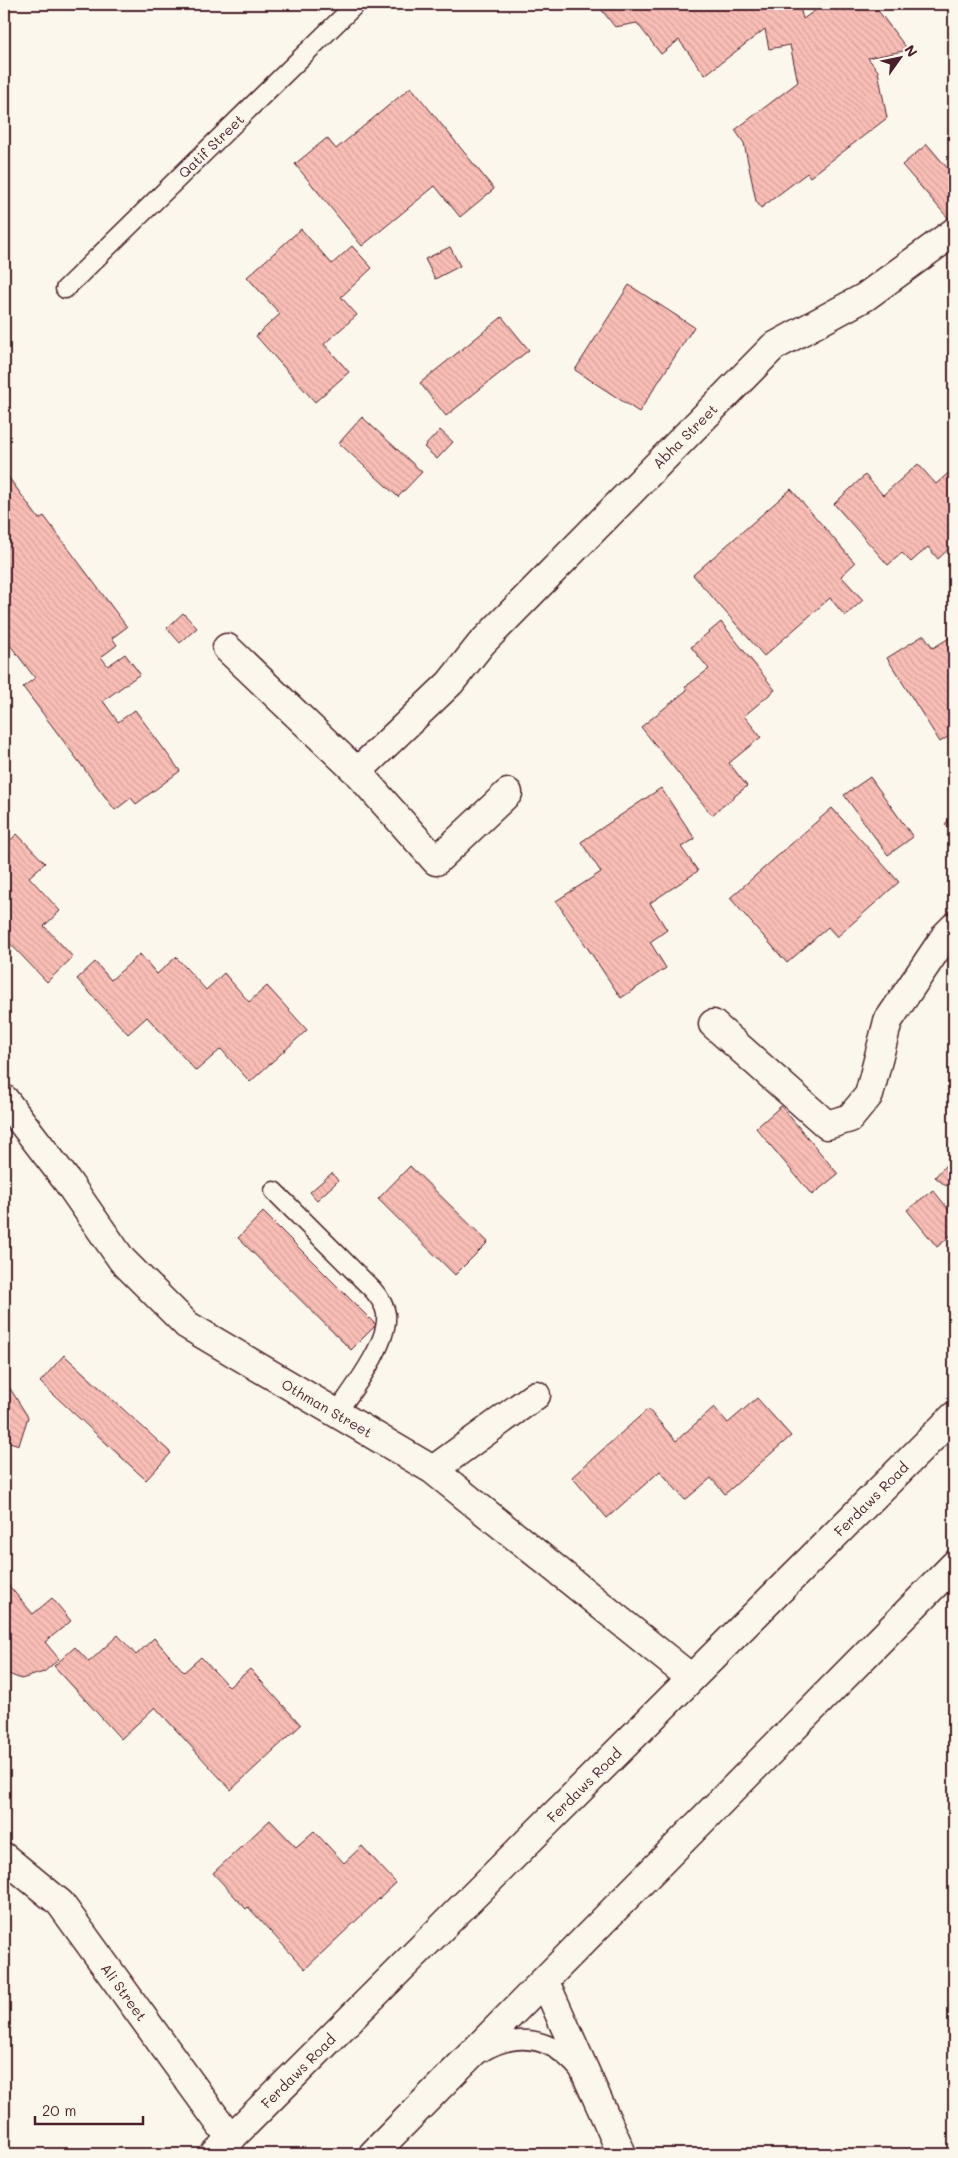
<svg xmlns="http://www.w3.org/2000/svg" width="958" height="2158" font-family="Mali,sans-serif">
<defs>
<pattern id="building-back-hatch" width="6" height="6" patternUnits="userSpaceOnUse" patternTransform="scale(1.25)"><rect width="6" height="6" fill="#f9beb5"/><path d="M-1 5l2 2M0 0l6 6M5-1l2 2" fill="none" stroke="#d7a39c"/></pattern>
</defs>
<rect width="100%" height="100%" fill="#fbf7ec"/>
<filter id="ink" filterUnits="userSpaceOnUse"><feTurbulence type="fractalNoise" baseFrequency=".02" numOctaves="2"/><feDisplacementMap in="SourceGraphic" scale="10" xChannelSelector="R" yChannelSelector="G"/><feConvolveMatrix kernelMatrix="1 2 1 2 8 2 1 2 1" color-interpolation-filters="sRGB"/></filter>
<g filter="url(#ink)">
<path fill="url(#building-back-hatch)" stroke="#4a1f2b" d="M597,4H799L803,19L820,7L817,4H873L908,50L868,58L878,71L887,118L810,177L807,173L761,208L756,201L744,143L735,130L798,82L790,45L769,49L765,29L705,75L679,40L661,54L637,23L615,27Z
M411,87L494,189L460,217L435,186L362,246L295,164L327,138L336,149Z
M927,144L954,176V213L948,218L902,165Z
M301,229L332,264L352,246L372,268L341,297L357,315L324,344L349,372L315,402L256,336L280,314L247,277Z
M450,247L460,266L435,279L425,259Z
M629,285L694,327L639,412L575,370Z
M502,317L529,350L446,416L420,383Z
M362,417L422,472L398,497L339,443Z
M440,430L453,442L437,459L424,447Z
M918,464L936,484L954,468V544L938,559L928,547L911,562L902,553L888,565L834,504L865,475L883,495Z
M4,471L39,519L44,516L127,627L112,638L117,645L101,657L108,666L125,654L140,674L103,701L118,722L135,710L180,771L136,804L131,798L115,810L23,687L35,678L4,637Z
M791,489L855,563L841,576L863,600L845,616L830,598L764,656L693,575Z
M183,613L197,628L180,643L167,628Z
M721,622L775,690L744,716L761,737L729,763L747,786L712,815L641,727L687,690L685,687L709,669L691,647Z
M924,635L933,648L954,635V733L940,742L887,658Z
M870,777L913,837L888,855L844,795Z
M661,788L695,839L681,847L698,871L650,903L667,930L650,942L666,968L621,998L556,901L601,872L581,842Z
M832,808L899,882L837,937L828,927L787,963L730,898Z
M954,814V832L945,824Z
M17,834L45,863L29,877L60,911L44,926L73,957L47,982L4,937V846Z
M140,954L157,974L176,957L206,990L224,973L249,1002L267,986L307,1030L250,1082L221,1049L196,1071L147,1017L128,1034L77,979L95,962L111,980Z
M781,1106L838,1174L812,1195L756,1128Z
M954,1156V1176L946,1186L935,1177Z
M410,1166L488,1242L455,1275L378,1199Z
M332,1173L338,1181L317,1200L310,1192Z
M933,1190L954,1216V1233L937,1247L907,1210Z
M263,1212L376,1325L351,1350L238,1238Z
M64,1355L171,1453L146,1480L40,1382Z
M4,1379L28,1417L19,1445L4,1440Z
M757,1398L791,1436L725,1494L711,1478L685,1500L660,1471L607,1518L572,1477L648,1409L676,1441L714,1407L728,1423Z
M4,1580L33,1614L52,1598L71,1621L45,1642L59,1659L44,1672L21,1679L4,1672Z
M118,1635L136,1655L154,1638L184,1672L201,1657L229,1687L250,1669L301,1725L231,1790L155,1707L121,1739L54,1666L75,1647L89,1662Z
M270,1820L296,1847L314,1831L344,1863L362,1846L396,1883L305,1969L248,1907L246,1909L213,1873Z"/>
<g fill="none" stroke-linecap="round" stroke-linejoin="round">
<g stroke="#4a1f2b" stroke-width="21">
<path id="service" d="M65,289L356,4
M274,1191L373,1290C379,1297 385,1305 386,1314C389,1344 352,1390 336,1414
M479,2054C516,2031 550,2036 578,2069"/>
</g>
<g stroke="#4a1f2b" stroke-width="31">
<path id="minor" d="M227,648L357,772L436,861L508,793
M357,772L450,683L481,644L773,347L865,297L954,232
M713,1024L827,1125L850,1118L869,1095L888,1021L946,935L954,927
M4,1099L67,1181L122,1260L187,1325L433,1470L691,1678
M433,1470L536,1395
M4,1857L60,1903L231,2139
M545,1982L622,2154
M373,2154L954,1565"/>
</g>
<g stroke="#4a1f2b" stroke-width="31">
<path id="tertiary" d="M215,2154L954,1416"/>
</g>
<use href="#service" stroke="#fbf7ec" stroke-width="18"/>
<use href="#minor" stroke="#fbf7ec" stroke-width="28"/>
<use href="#tertiary" stroke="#fbf7ec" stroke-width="28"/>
</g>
</g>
<g text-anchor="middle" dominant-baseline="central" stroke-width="4.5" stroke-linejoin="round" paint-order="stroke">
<g font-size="14" fill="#4a1f2b" stroke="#fbf7ec">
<text transform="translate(211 146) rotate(-44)">Qatif Street</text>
<text transform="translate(685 436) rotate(-45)">Abha Street</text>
<text transform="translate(327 1408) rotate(30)">Othman Street</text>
<text transform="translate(871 1499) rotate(-45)">Ferdaws Road</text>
<text transform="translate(584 1785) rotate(-45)">Ferdaws Road</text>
<text transform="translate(124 1992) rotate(54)">Ali Street</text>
<text transform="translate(298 2071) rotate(-45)">Ferdaws Road</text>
</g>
</g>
<rect width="958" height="2158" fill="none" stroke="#fbf7ec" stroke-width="20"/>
<rect x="10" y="10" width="938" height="2138" fill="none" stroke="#4a1f2b" stroke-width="2" filter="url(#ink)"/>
<g transform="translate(900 58) rotate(57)" stroke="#fbf7ec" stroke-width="4" paint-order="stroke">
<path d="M0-4L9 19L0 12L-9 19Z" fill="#4a1f2b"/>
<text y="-8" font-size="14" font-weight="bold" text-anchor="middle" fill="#4a1f2b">N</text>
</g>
<path d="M35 2116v8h108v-8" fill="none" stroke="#4a1f2b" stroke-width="2.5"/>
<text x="42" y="2116" font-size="15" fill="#4a1f2b" stroke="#fbf7ec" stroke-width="4" paint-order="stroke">20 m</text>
</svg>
